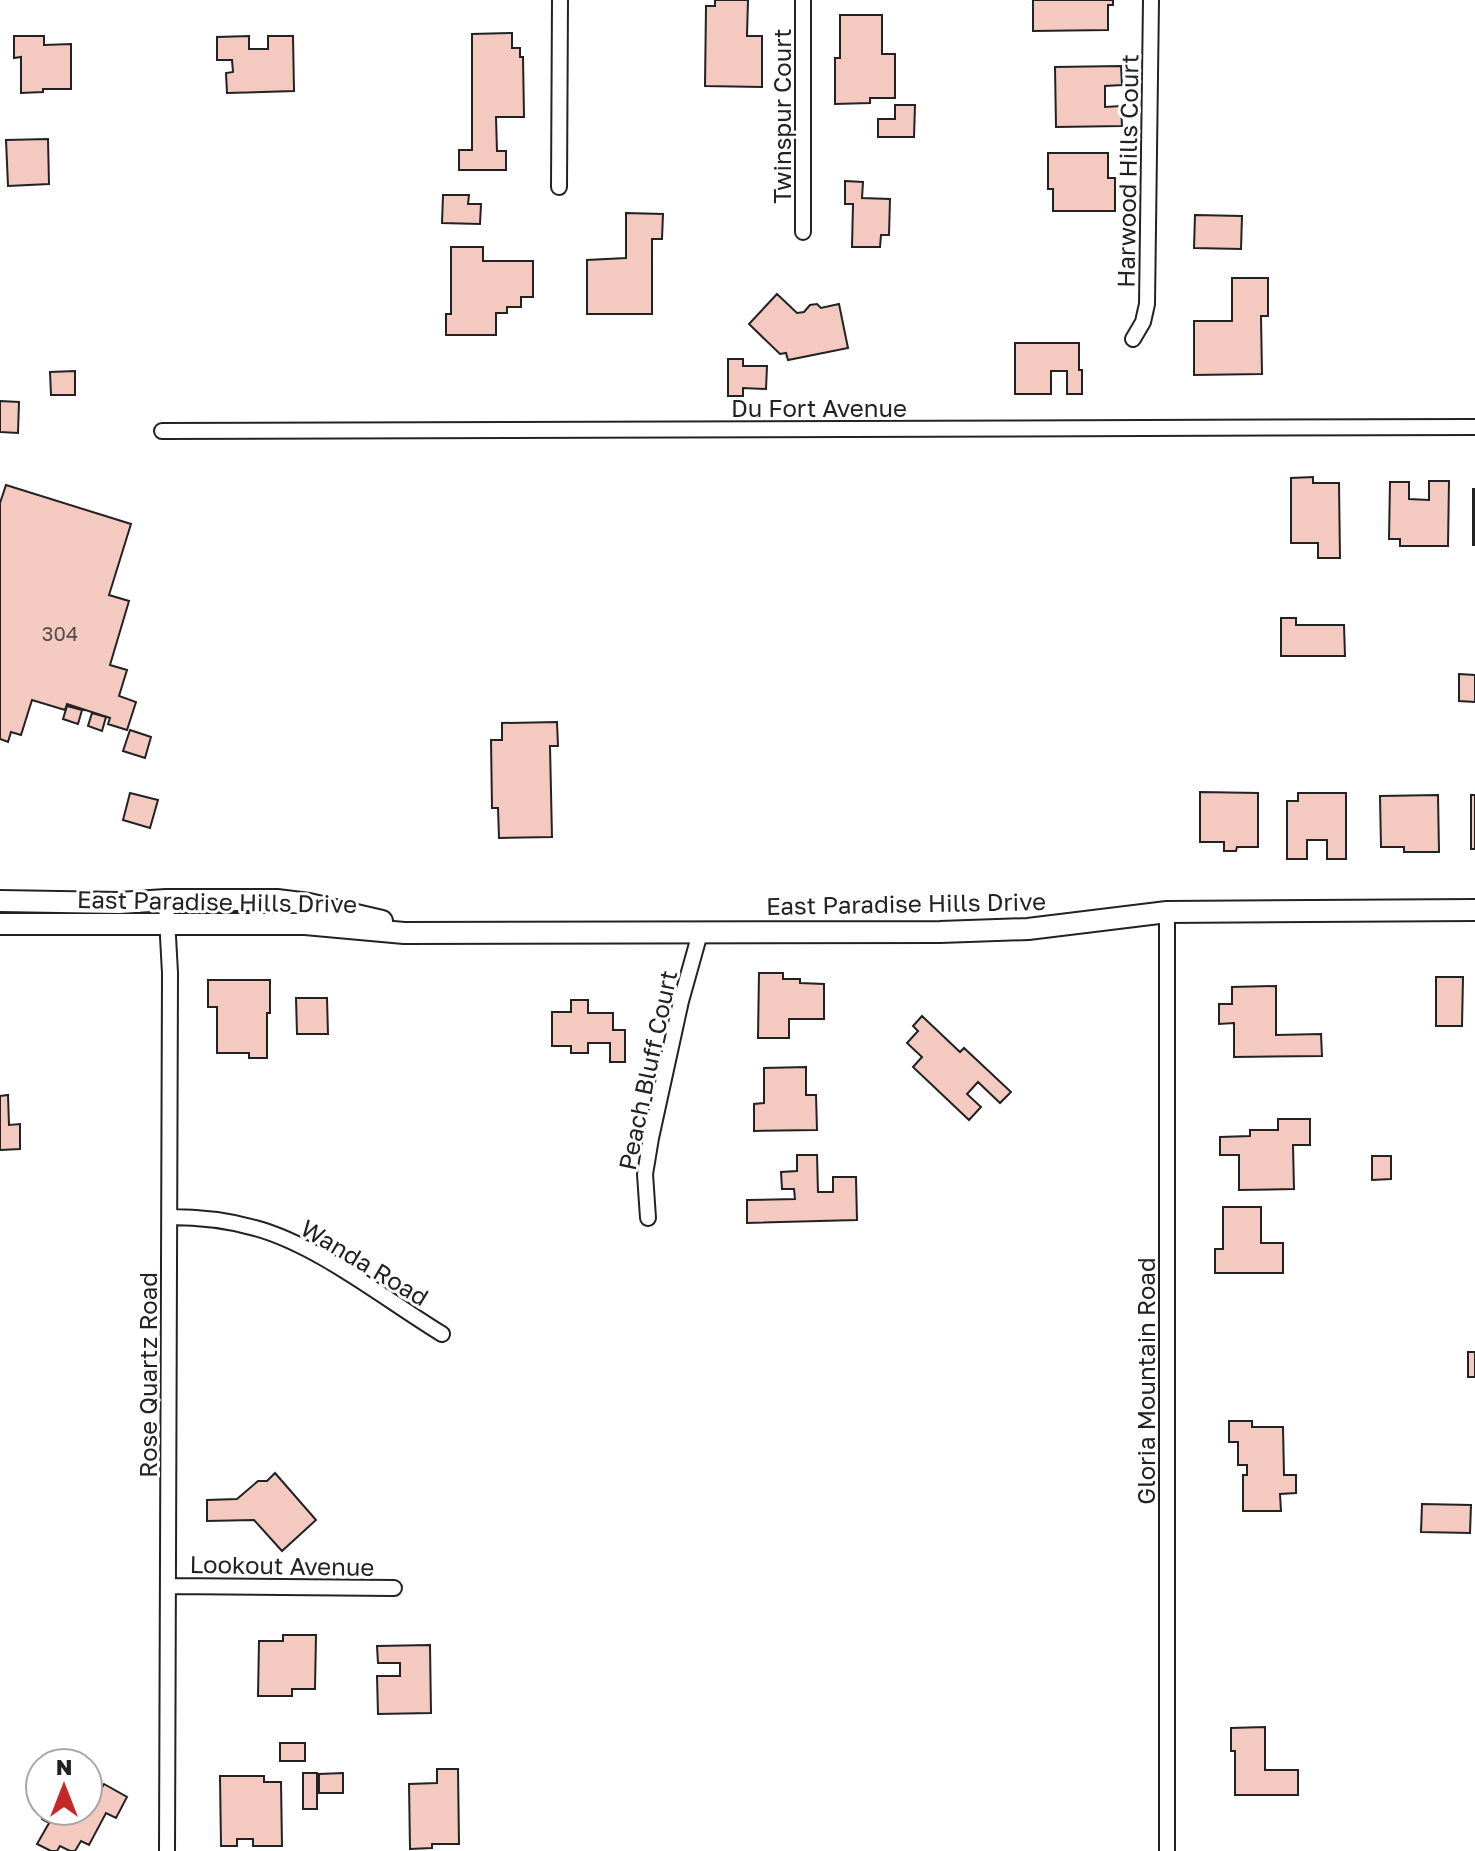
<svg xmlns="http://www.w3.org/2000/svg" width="1475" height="1851" font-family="'Golos Text',sans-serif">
<rect width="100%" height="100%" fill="#fff"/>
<path fill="#f3c9c0" stroke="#222" stroke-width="2" d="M715,0H748L747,36H762V87L705,86L706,6H715Z
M1033,0H1113V5H1108V30L1033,31Z
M840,15H882V54H895V98H870V103L835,104V58H840Z
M512,33V48H520V57H523L524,117H496L497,151H506V170H459V150H472V34Z
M14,36H44V45L71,44V89H43V92L21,93V57L14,58Z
M249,36V49H268V36H293L294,91L227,93L226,73L233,72L232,60H217V37Z
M1121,66L1122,85L1105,86V107L1121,106L1122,126L1056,127L1055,67Z
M895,105H915L914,137H878V119H895Z
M48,139L49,184L8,186L6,140Z
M1048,153H1108V178H1115V211H1053V189H1048Z
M845,181L863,182L862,198L890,199L889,235H881L880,247H852L853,204H845Z
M443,195H469L468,204H481L480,224L442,223Z
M626,213L663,214L662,239H652V314H587V260L626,258Z
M1195,215L1242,216L1241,249L1194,248Z
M451,247H483V261H533V297H521V307H507V313H496V335H446V314H451Z
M1232,278H1268V316H1261L1262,374L1194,375V321H1232Z
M777,294L797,313L804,312L810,305L817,304L821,308L839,304L848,348L788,360L786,353L780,354L749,324Z
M1015,343H1079V370H1082V394H1067V371H1051V394H1015Z
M728,359H743V366H767L766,389L743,388V396H728Z
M75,371V395H51L50,372Z
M0,401L19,402L18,433L0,432Z
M1313,477V483H1339L1340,558H1318V543H1291V478Z
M1429,481H1449L1448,546H1400V539H1389L1390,482H1409V499L1429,500Z
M6,485L131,524L109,595L129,601L110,665L127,670L119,696L136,702L127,730L108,724L110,718L67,704L65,710L32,700L21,735L11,732L8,742L0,739V503Z
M1473,489H1475V545H1473Z
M1281,618H1296V625H1344L1345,656H1281Z
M1459,674L1475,675V702L1459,701Z
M67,706L82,710L78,724L63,719Z
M92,713L106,717L102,731L88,726Z
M557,722L558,746H550L552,837L499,838L498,808H492L491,740H502V723Z
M130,730L151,737L145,758L123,751Z
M1200,792L1258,793V847H1237L1236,851H1224V842H1200Z
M130,793L158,800L150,828L123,820Z
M1298,793H1346V859H1327V840H1307V859H1287V801H1298Z
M1438,795L1439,852H1404V847H1381L1380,796Z
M1471,795H1475V849H1471Z
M759,973H783V979H800V983L824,984V1019H789V1038H758Z
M1436,977H1463L1462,1026H1436Z
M208,980H270V1013H267V1058H249V1053H217V1007H208Z
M1276,986V1035L1321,1034L1322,1056L1234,1057V1023L1219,1024V1004H1232V987Z
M296,998H327L328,1034H297Z
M571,1000H588V1013H613V1030H625V1062H610V1043H588V1053H571V1046H552V1012H571Z
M922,1016L960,1052L964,1048L1011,1092L1000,1103L978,1082L967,1094L981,1107L969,1120L913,1067L922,1057L907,1043L918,1031L913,1026Z
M806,1067V1095H816L817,1130L754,1131V1104L764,1103V1068Z
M8,1095L9,1125L20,1124V1149L0,1150V1096Z
M1278,1119H1310V1145H1293L1294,1189L1239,1190V1155H1220V1137L1250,1136V1130H1278Z
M797,1155H817L818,1192H833V1177H856L857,1220L747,1223V1200L795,1199L794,1189H782L781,1172L797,1171Z
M1372,1156H1391V1179L1372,1180Z
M1223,1207H1261V1243H1283V1273H1215V1249H1223Z
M1468,1352H1475V1377H1468Z
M1229,1421H1252V1427H1283L1284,1475H1296V1493L1280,1494L1281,1511H1243V1475H1247V1465H1238V1442H1229Z
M275,1473L316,1520L282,1551L254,1520L207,1521V1500L237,1499L258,1481H267Z
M1422,1504L1471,1505L1470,1533L1421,1532Z
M283,1635H316L315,1689H292V1696H258L259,1641H283Z
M430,1645L431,1713L378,1714L377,1676H400V1663H378L377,1646Z
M1265,1727V1770H1298V1795H1235V1751H1231V1728Z
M280,1743H305V1761H280Z
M437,1769H458L459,1844H432V1848L410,1849L409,1784L437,1783Z
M303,1773H317V1809H303Z
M343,1773V1793H319V1774Z
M220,1776H264V1782H281L282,1846H253V1839H237V1846H221Z
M104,1784L127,1797L116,1818L106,1813L89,1845L81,1841L75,1851H70L60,1846L57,1851H51L37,1844L49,1823L42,1819L46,1811H88V1787L99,1793Z"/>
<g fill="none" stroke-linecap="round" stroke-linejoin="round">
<g stroke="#222" stroke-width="18">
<path id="street" d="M803,0V232
M559,187L560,0
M1133,339L1143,322L1147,304L1151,0
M162,431L1475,427
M166,900L170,973L167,1851
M1167,912V1851
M170,1217C199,1217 227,1220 255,1228C318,1245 386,1300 442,1334
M648,1218L645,1174L651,1138L681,1001L700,933
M169,1586L394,1588"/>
</g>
<g stroke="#222" stroke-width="24">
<path id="secondary" d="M0,901L119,903L166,900H277L309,904L382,921
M0,924H305L404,933L940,932L1028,929L1167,912L1475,910"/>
</g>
<use href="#street" stroke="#fff" stroke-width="14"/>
<use href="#secondary" stroke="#fff" stroke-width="20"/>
</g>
<g text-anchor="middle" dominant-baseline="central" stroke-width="6" stroke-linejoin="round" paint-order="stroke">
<g font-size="20" fill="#564c4a">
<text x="60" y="633">304</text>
</g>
<g font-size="24" fill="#222" stroke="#fff">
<text transform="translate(781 116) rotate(-90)">Twinspur Court</text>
<text transform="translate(1127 171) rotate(-89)">Harwood Hills Court</text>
<text x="819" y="407">Du Fort Avenue</text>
<text transform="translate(217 901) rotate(1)">East Paradise Hills Drive</text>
<text transform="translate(906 903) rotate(-1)">East Paradise Hills Drive</text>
<text transform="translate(647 1070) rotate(-78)">Peach Bluff Court</text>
<text transform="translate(365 1262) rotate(31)">Wanda Road</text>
<text transform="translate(147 1375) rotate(-90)">Rose Quartz Road</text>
<text transform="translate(1145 1381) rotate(-90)">Gloria Mountain Road</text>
<text transform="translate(282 1565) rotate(1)">Lookout Avenue</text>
</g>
</g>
<g transform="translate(64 1787)"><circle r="38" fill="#ffffff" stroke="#a7a7a7" stroke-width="2"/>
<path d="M0-6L14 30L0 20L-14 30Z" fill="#c62828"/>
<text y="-12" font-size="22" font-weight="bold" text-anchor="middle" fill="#222222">N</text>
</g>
</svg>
